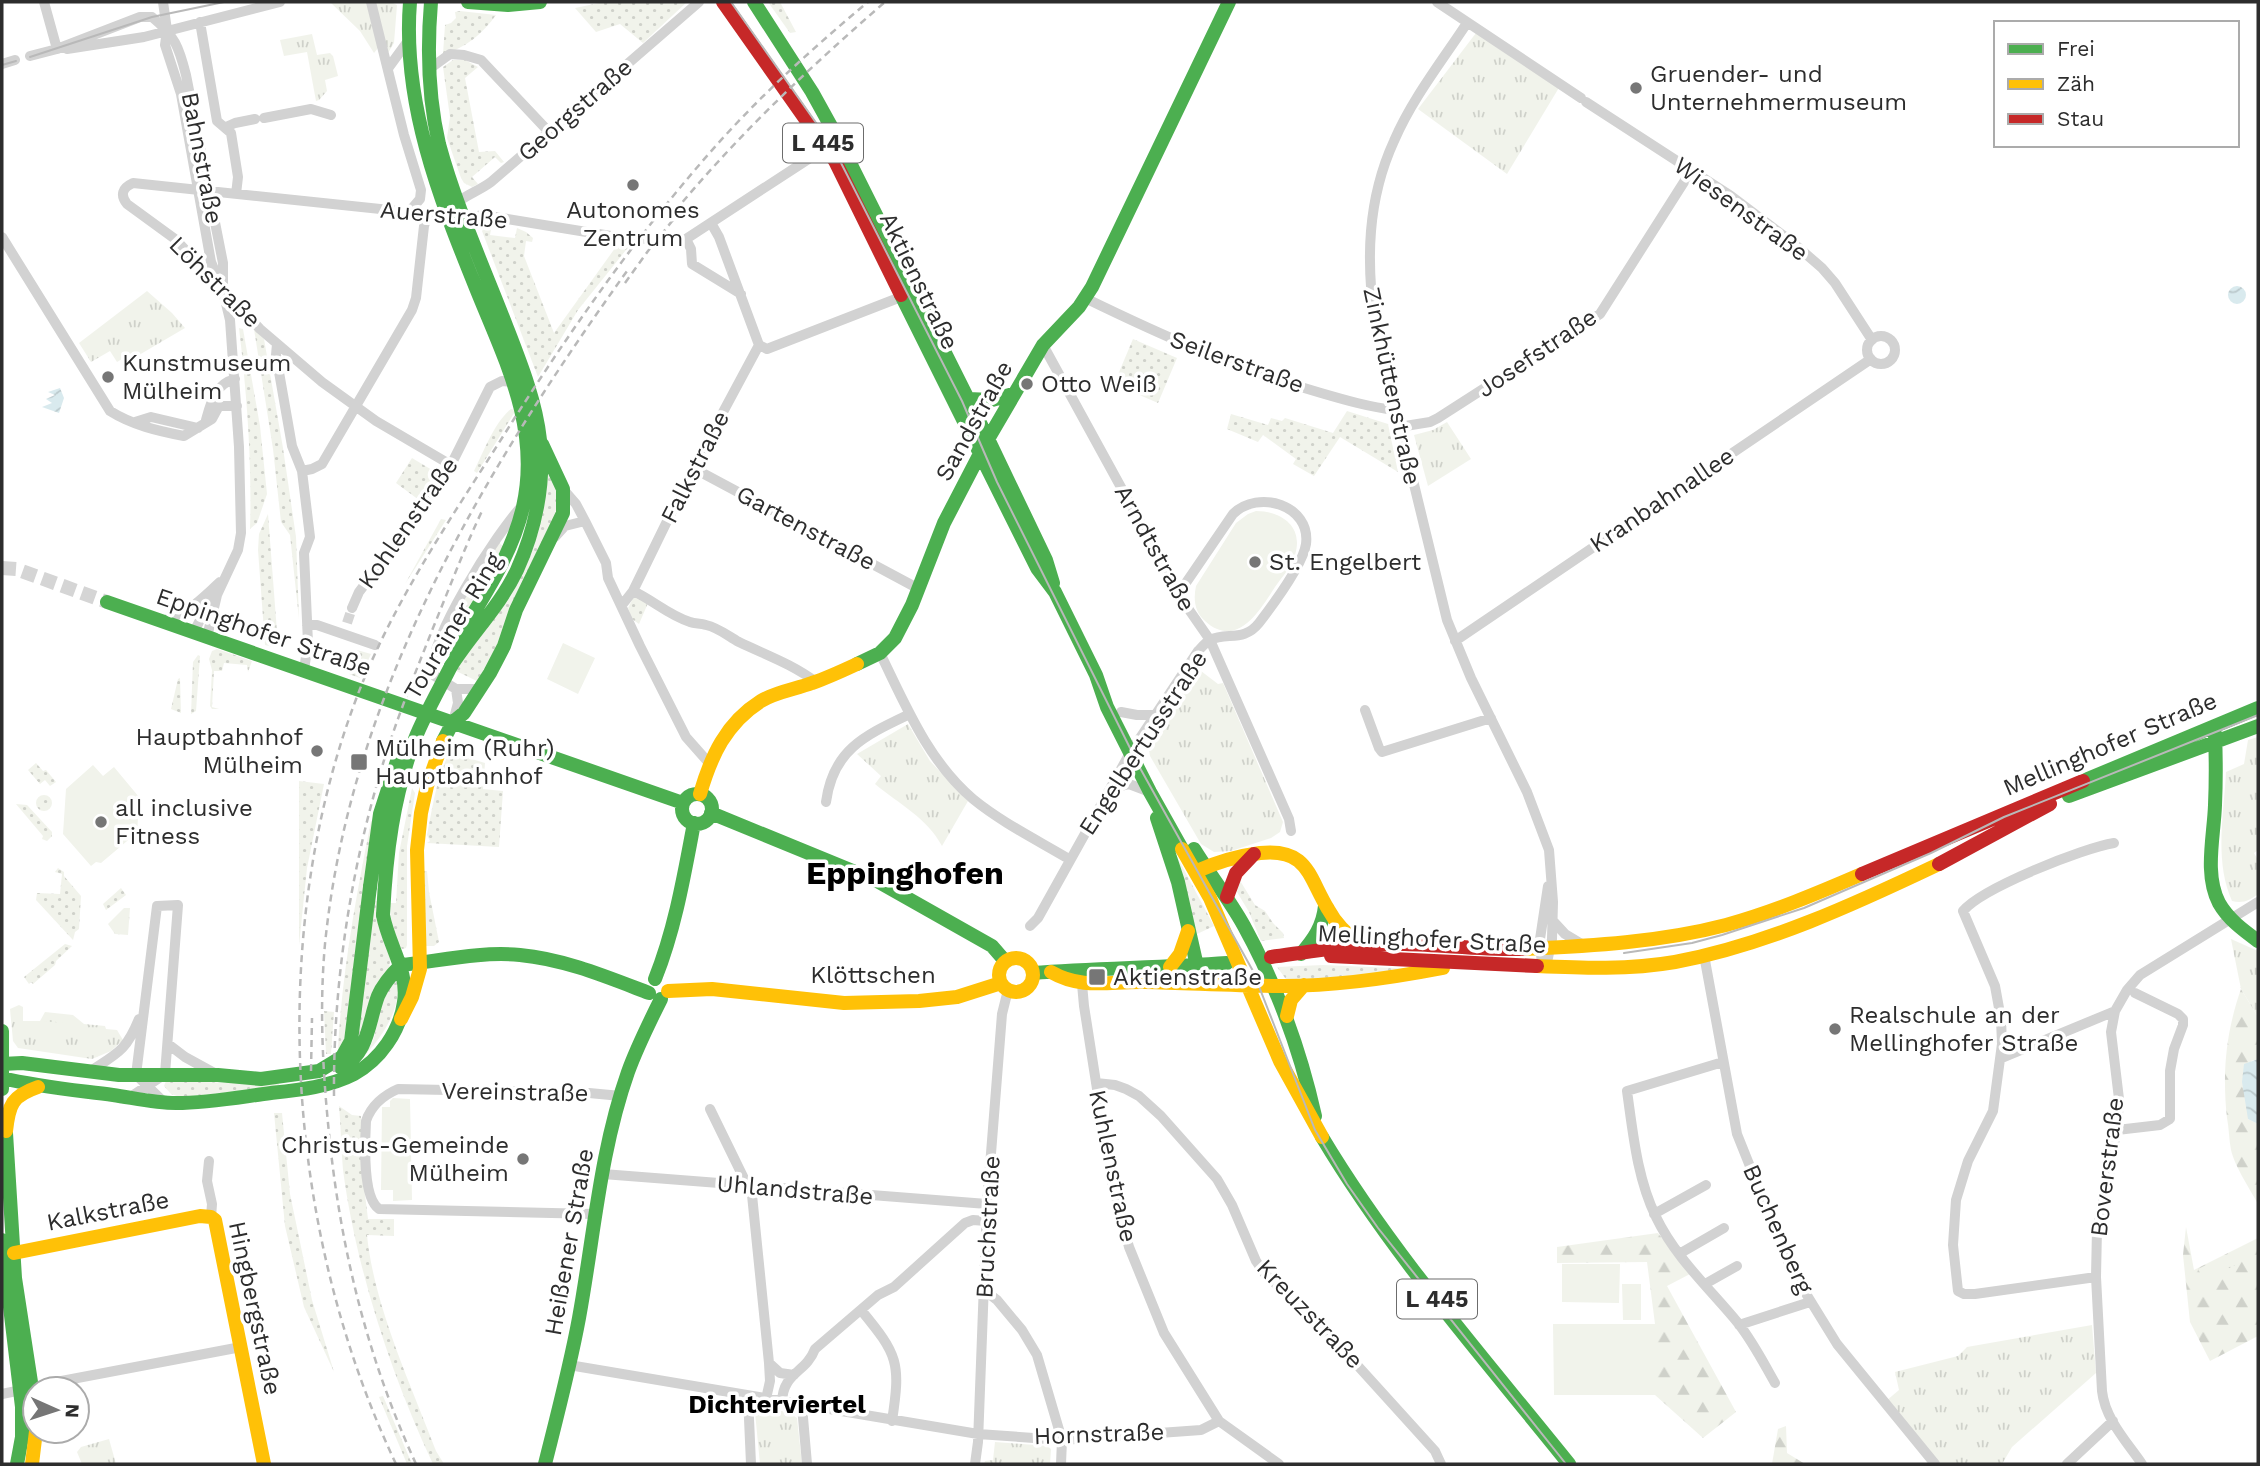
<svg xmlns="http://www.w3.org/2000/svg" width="2260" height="1466" font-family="'Work Sans',sans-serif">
<defs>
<pattern id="grass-dots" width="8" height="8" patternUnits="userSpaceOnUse" patternTransform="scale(1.75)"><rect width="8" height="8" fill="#f1f3eb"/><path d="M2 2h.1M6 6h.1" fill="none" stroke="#cfd1ca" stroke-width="1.8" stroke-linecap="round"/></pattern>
<pattern id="forest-firs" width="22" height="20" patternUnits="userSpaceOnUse" patternTransform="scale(1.75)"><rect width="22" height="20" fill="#f1f3eb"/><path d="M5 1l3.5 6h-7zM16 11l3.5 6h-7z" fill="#cfd1ca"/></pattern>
<pattern id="park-tufts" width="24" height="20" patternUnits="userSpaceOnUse" patternTransform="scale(1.75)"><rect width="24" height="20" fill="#f1f3eb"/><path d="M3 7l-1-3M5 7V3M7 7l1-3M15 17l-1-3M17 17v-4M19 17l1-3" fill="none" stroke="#cfd1ca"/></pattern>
<pattern id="water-waves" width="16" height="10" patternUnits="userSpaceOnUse" patternTransform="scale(1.75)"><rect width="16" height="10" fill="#d9eaee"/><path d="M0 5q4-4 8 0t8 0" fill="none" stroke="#bbc9cc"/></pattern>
</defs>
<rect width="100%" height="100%" fill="#fff"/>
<path fill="url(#grass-dots)" d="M604,2H687L643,43L620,24L596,32L575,8Z
M768,2H780L796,32L790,33Z
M460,11L496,15C483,33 465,49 443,54L445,25L451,23L456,18L455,12Z
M453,60H465L478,67L465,78L479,152L495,151L504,162L501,163L495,157L472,177L478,184L472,187L464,183L461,178L447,138L450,117L443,67Z
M487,224H492L490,235L515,238L517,228L526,232L533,238L532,242L526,241L524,256L554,333L618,244L630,245L578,310L538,377L482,231Z
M239,328L243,329L260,426L267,494L257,523L250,529C252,462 247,395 239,328Z
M254,329L264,339L283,448L296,537L299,619L290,535L281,522L273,449Z
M1133,339L1177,358L1158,403L1114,384Z
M511,409L516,410L477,473L474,471C484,451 494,423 511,409Z
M1347,411L1388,424L1398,472L1340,437L1314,476L1293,464L1296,459L1263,435L1258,442L1227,429L1231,414L1268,425L1271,418L1282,421L1285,418L1333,433Z
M412,458L432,470L434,481L419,500L396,483Z
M546,465L555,479L558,518L498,648L477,681L456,671L469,647L503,607Z
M268,514L278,645L274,647L265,645L258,550L259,534Z
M441,519L446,520L405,584Z
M499,543L503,546L464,616L459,607Z
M637,597L648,603L639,624L632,619L628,608L633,598Z
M217,649L252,661L248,672L247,665L224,663L222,671H214L212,707L219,709H212L210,706L212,670L209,659L212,651Z
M357,650L371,654L360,678L349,674Z
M198,655L200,656L196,711L191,714L193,662Z
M180,678L181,713L171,709L178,679Z
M456,742L465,744L462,756L485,763L483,789L503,791L499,847L427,843L430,841L427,835C433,805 438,767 456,742Z
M36,763L43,771L46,770L56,782L50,786L45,780L40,784L28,770Z
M299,781L324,784L307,868L299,945Z
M412,788L415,793L407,846V945L406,948L402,949L392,935L390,903H396L399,853Z
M36 803a8 8 0 1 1 16 0a8 8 0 1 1-16 0Z
M16,804L27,805L52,832V836L47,841L42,839L43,836Z
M371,821L373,822L344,1040L338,1049C342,972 356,897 371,821Z
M1174,851L1214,926L1197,934Z
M58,868L64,872V876L81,896L79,929L75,932L73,940L36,900L37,893L60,894L62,874L55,872Z
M423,871H427L429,892L439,942L434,946H424Z
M1239,879L1255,905L1265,911L1273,923L1283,933L1284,938L1261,941L1249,912L1237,892Z
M121,888L126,895L106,910L103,904Z
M375,901H377C381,918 391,944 390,960C389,985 371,1024 356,1044Z
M65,944L72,946L56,961L55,965L33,984L31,982L29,984L24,977Z
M1323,965L1418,969L1288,982L1277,967Z
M399,981C399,1012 383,1037 361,1059C365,1053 370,1047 373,1040C380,1022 378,988 399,981Z
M324,1011L334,1012L331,1054H326Z
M166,1081L279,1084V1088L180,1097L171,1094L164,1086Z
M339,1106L352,1115L361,1116V1162L368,1219H394V1236L367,1235C374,1306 411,1385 436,1451L444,1464H433C391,1375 356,1268 343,1170C341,1149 341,1127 339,1106Z
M274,1113H282L290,1194L312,1300L334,1372L304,1307L285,1226Z
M383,1396L412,1464H407L379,1397Z"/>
<path fill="url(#forest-firs)" d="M2241,989L2258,1017V1059L2251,1061L2248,1119L2258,1124V1204C2250,1189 2235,1167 2231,1150C2229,1140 2229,1128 2227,1118C2222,1072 2226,1032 2241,989Z
M2186,1227L2194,1270L2258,1238V1336L2210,1361L2190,1322L2183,1255Z
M1658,1233L1690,1274L1667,1286L1736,1412L1703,1438L1655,1395V1324L1647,1262L1557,1263V1247Z
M1786,1426L1787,1453L1805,1464H1772L1778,1429Z"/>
<path fill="url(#park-tufts)" d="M341,2H391L397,5L394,43L388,53L378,48L374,53L360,31L331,3Z
M1476,33L1560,86L1507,174L1418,109Z
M312,34L317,55L330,53L333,56L338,76L325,80L327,91L319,100L316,101L307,52L284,56L280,40Z
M147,291L172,313L185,328L139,355L134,352L128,355V360L125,362L122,359L117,362L110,351L91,362L79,343Z
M1447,422L1471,459L1428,486L1414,435L1433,430Z
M1201,671L1218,684L1223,683L1283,822L1280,832L1271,838L1231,851L1214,852L1201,844L1150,756L1149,750L1152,738L1192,673Z
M908,724L930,761L968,801L942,846C927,818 899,804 875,784L881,776L857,754Z
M2258,737V850L2254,853L2258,860V894C2250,900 2243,904 2232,901C2214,861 2224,814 2226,772L2244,764L2248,740Z
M124,908H130L128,935L115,934L108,924Z
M2231,939L2258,951V1017L2241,989Z
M19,1005L23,1007V1021H40L45,1012L73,1015L84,1024L105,1026L106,1029L117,1030L123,1040L111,1051L92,1059L18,1048L13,1041L10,1009Z
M2234,1251L2239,1263L2212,1277L2206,1284L2198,1269Z
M2092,1325L2096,1373L2012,1447L2002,1464H1940L1886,1401L1899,1390L1895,1372L1958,1356L1967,1347Z
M766,1409L788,1412L797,1418L802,1464H760L755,1412L763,1413Z
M109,1439L116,1464H82L77,1452L81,1447Z
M995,1442L1047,1446L1051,1449L1050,1464H984L985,1461L993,1460Z"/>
<path fill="#f1f3eb" d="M1256,511C1281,511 1304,526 1295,555C1292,566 1282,577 1275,587C1260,610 1237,650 1205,621C1195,612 1193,600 1196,586L1236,523L1248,514Z
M563,643L595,658L578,694L547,679Z
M93,765L103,776L114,767L139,797L137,836H133L101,863L96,862L91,866L63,834L66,789Z
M40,1021L67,1023L65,1043L39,1041Z
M393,1098L410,1099L412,1200L393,1201V1190H381L382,1107H390V1101Z
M1562,1264H1620L1619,1303L1562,1302Z
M1622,1284H1641V1320H1623Z
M1553,1324H1655V1395H1554Z"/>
<path fill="url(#water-waves)" d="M2228 295a9 9 0 1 1 18 0a9 9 0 1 1-18 0Z
M60,388L64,398L59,413L42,407L52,403L46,399L55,395L48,392Z
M2258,1059V1124L2248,1119L2242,1082L2244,1064Z"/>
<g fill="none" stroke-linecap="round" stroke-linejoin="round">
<path stroke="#d5d5d5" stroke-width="10" stroke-dasharray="10 5" stroke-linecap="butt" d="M347,623L352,608"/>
<path stroke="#d5d5d5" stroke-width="14" stroke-dasharray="14 7" stroke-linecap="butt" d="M2,568L16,569L107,602"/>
<path stroke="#d2d2d2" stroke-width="10" d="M44,2L57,49
M163,2L167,30L165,45L181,94L211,262L223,291L230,320L239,447L241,533L238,550L217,595L207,637
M371,2L404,135L421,190L420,199L409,212
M1437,2L1581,98
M200,22L217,121L231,133L238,177L236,194
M1467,23C1442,61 1412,99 1394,141C1367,200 1366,261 1375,324L1447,620L1471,678L1527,792L1549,850L1553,902L1552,939L1546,967
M67,49L144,37L280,2
M30,56L57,49L140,17H152C175,36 179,47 186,75L223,263V284
M2,64L15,60
M389,67L408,41
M428,70L450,54L464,55L481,60L549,132
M1586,102L1731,196L1792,242L1822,268L1835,283L1872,340
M264,118L311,109L331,115
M226,127L235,123L255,119
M454,205C465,195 479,191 491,182L699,2
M711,223L719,237L759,345
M2,237L110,411C132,425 158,431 184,436L212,419L219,406H237
M686,239L691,249L692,264L741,294
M1085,298C1161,335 1239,370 1321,393C1345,400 1369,407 1395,410
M1867 350a14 14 0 1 1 28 0a14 14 0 1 1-28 0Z
M277,344L276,355L292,446L302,471L310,537L304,553L308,643L304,670
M759,345L767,349L906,295
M1043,345L1185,604L1210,640L1217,656L1289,819L1291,831
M206,420C211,402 215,384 235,379
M135,422L151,417L198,428
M1399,427L1430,422L1438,418L1600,314L1691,171
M451,465L376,421L322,382L260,329L175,239L127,204C120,195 122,188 133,183L428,214L447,212L473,217L483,215L617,237L676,241L686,239L830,145
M693,468L919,589
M302,471L312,469L322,464L412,310L416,298L424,226L428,214
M563,489L576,504L585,521L606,563L608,578L640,646L686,737L709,763
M555,537L565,526L585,521
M633,591C653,600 668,615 690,622C695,624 700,623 706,625C719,628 728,636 739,642C766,655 792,664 816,682
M622,605L633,591L693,468L759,345
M352,608L359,592L421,510L428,497L451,465L490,387L502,381L515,382
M163,621C191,611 198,602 220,582
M307,625H317L375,645
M194,632L206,608L215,598
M1455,641L1871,359
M880,653C905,704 928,761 973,799C1001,822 1037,840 1069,859
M478,689H456L433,675C425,643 498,531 522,506
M1365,710L1379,748L1382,752L1491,718
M1121,712L1137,715H1155
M453,722L458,703L456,689
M1111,788L1129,784L1150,792
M826,802C833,749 866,735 910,714
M1553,921L1565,934L1585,946
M1030,926L1038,918L1130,753L1198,651C1201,648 1206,642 1210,640C1227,632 1244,642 1259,623C1272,606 1303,564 1306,544C1311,505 1258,489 1233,514L1179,593
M1704,955L1737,1134L1792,1271L1837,1344L1935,1464
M1542,967L1540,939L1548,886
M1082,984L1084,1006L1111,1178L1129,1247L1164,1333L1219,1421L1279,1464
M168,1044L185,1057L216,1074
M2002,1058L2115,1011
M1723,1062L1627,1091C1633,1133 1637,1178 1656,1217C1675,1257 1710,1289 1738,1323C1753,1342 1763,1362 1775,1383
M89,1072C118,1053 126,1051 139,1019
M1096,1083L1115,1085L1126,1089L1139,1096L1161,1116L1217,1179L1232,1205L1256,1261L1265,1274L1319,1323L1435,1451L1441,1464
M129,1098L165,1074L178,905L157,906L136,1075L164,1102
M710,1109L752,1195L769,1363L770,1381L766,1399
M2117,1130L2160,1125L2170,1119V1071L2174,1049L2183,1025V1019L2178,1014L2135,993
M209,1161L207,1181L212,1204L211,1217
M603,1174L987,1204
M595,1214L379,1209C362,1197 365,1141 366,1121C371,1106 384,1095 398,1089L589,1093L621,1096
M1654,1214L1706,1185
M1679,1254L1724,1228
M2096,1277L1975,1294H1964L1958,1291L1953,1245L1956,1200L1968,1161L1993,1111L2002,1044L2001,1019L1995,986L1963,911C1982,888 2083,848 2114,843
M1705,1284L1737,1266
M984,1290L997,1300L1022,1330L1037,1355L1062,1440L1061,1464
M861,1310C898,1355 901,1362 892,1421
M1739,1325L1810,1302
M769,1363L780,1373L794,1375
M569,1365L978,1434L1062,1440L1201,1430L1219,1421
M51,1383L241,1347
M2,1394L26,1389
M748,1396L751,1464
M782,1402C783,1372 806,1373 815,1349L878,1295L894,1287L965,1223L973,1220L986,1221
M802,1406L807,1464
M975,1464L978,1442L987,1204L1002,1014L1008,990
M2067,1464L2113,1421
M2142,1464C2127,1442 2105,1419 2102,1391L2096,1277L2097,1229L2112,1160L2118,1115L2119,1099L2111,1032L2115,1011L2127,990L2140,975L2258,902"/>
<path stroke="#4caf50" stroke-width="14" d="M410,2C402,102 439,197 476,288C505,360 541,428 523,507C511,559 478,604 452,649
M431,2C427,50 428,97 439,144C456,207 484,268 507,328C521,364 536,402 540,440C545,484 535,530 517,570C500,606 472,633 451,666
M468,2L508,5L540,2
M754,2L812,92L838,139L988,439L1046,560L1053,583
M901,295L1037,568L1055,592L1096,675L1107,707L1150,792L1182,849
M968,399L992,400L1013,394
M107,602L683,803
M857,664L880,653L895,638L912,605L944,523L984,446L1043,345L1079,307L1092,287L1229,2
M2215,734C2216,758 2216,782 2215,805C2214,836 2204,874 2219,903C2228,919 2243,930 2258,941
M443,741L453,722L464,713L490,673L504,646L516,610L563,513V489L542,444
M2083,781L2258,708
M682 809a15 15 0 1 1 30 0a15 15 0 1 1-30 0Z
M2069,796L2258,726
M711,813L877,881L992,946L1005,961
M1157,818L1178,882L1197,966
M1194,849C1210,875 1229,899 1244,926C1277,986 1300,1049 1315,1116
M1301,954C1314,939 1323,926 1325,906
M1033,973C1098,968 1162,968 1227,963
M655,979C675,929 684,876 694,823
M2,1031V1089
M2,1064L22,1063L119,1075H218L261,1079L319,1071L342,1057L351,1041L370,887
M341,1068C369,1053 368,1023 378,996C383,984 392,974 401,965C439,961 481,951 520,955C564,959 607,977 649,993
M2,1078C39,1087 75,1090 113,1095C134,1098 155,1103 176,1103C208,1103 240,1097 271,1093C299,1090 329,1087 354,1074C380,1060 400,1031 404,1002C409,972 388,944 383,915
M2,1121L6,1133L15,1278L35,1408
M1322,1137C1392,1254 1484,1358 1569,1464
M2,1240L22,1407V1437L17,1464
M545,1464C557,1416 570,1367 579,1318C594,1236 600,1151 628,1072C637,1047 649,1023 661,999"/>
<path stroke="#ffc107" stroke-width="14" d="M700,794C711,756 726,723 761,701C775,692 796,689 812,683C827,678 842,671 857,664
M1182,849L1210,898L1280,1061L1322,1137
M1197,871C1217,862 1238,856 1260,853C1308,848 1308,876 1328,909C1336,924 1347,935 1361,945
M1524,949C1591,946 1661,942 1726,925C1773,912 1818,893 1862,874
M999 975a17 17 0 1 1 34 0a17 17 0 1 1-34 0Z
M1537,966C1583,968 1629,970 1675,962C1766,945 1855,904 1939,864
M1170,967L1180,954L1188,931
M1051,972C1082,990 1110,981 1145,982C1191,983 1237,986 1284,986C1336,986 1391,978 1443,968
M668,991L712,989L844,1003L919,1001L957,997L1001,983
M1287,1016L1291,1000L1304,985
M401,1019L412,997L420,969L417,850L421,813L427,786L443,741
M6,1131C9,1104 12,1096 38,1087
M14,1253L200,1216L211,1217L215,1220L264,1464
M32,1464L36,1431"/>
<path stroke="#c62828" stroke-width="14" d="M723,2L835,161L901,295
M1939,864L2050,804
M1862,874L2083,781
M1227,897L1236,873L1254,854
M1331,956L1537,966
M1271,957C1315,951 1360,943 1405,944C1445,945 1484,950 1524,949"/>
<path stroke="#b9b9b9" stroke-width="2" d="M731,2L819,127L838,157L962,401L997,482L1140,768L1253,971L1315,1130L1347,1184L1378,1228L1566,1464
M30,57L152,17L224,2
M2,65L16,61
M1624,953L1692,943L1722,935L1804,908L1931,853L2004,817L2258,715"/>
<path stroke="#b9b9b9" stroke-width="2.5" stroke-dasharray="7 5" stroke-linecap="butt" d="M675,211C739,134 810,67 885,2
M625,283L648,251L685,205
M311,1071L312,1018
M334,1096C333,982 351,866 385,757C399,713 416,671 433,628C449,589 464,549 482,511
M396,1464C287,1234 266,941 355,702C392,601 457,510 514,419C571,330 631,244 700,164C751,104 808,52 868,2
M416,1464C369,1362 342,1255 330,1143C323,1077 319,1010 325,944C350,693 483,472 627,271"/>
<path stroke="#4caf50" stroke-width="14" d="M370,887L380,814L399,755
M383,915C386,855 393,796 415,739C425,714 439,690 451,666"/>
</g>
<g fill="#767676" stroke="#fff" stroke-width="2.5">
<circle cx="1636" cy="88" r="7"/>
<circle cx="633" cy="185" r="7"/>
<circle cx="108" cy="377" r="7"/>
<circle cx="1027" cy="384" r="7"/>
<circle cx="1255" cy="562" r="7"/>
<circle cx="317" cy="751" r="7"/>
<rect x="350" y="753" width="18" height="18" rx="3.5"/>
<circle cx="101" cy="822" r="7"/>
<rect x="1088" y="968" width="18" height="18" rx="3.5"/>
<circle cx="1835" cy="1029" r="7"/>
<circle cx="523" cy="1159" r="7"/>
</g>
<g text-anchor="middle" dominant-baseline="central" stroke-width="7" stroke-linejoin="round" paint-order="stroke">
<g fill="#fff" stroke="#6c6c6c" stroke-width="2">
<rect x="783" y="123.5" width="80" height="39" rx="5"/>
<rect x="1397" y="1279.5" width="80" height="39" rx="5"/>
</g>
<g font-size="23" font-weight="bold" fill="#2d2d2d">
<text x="823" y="143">L 445</text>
<text x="1437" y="1299">L 445</text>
</g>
<g font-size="24" fill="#2d2d2d" stroke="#fff" text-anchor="start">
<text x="1650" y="74">Gruender- und<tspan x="1650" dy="28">Unternehmermuseum</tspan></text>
<text x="633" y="210" text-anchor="middle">Autonomes<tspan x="633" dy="28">Zentrum</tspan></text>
<text x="122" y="363">Kunstmuseum<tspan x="122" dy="28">Mülheim</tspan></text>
<text x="1041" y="384">Otto Weiß</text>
<text x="1269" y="562">St. Engelbert</text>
<text x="303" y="737" text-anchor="end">Hauptbahnhof<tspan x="303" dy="28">Mülheim</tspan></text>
<text x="375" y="748">Mülheim (Ruhr)<tspan x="375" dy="28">Hauptbahnhof</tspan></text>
<text x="115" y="808">all inclusive<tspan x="115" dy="28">Fitness</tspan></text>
<text x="1113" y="977">Aktienstraße</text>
<text x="1849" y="1015">Realschule an der<tspan x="1849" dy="28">Mellinghofer Straße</tspan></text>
<text x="509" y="1145" text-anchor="end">Christus-Gemeinde<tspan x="509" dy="28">Mülheim</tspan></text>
</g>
<g font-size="24" fill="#2d2d2d" stroke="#fff">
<text transform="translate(575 110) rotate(-41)">Georgstraße</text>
<text transform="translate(202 158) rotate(79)">Bahnstraße</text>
<text transform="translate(1741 209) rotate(36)">Wiesenstraße</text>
<text transform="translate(444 215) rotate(5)">Auerstraße</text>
<text transform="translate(919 281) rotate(64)">Aktienstraße</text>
<text transform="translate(215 282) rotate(45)">Löhstraße</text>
<text transform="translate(1537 353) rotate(-34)">Josefstraße</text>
<text transform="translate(1237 362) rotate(20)">Seilerstraße</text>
<text transform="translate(1392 386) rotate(78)">Zinkhüttenstraße</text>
<text transform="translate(974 421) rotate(-61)">Sandstraße</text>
<text transform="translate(695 467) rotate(-63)">Falkstraße</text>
<text transform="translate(1662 500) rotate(-34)">Kranbahnallee</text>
<text transform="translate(408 523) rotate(-55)">Kohlenstraße</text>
<text transform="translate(806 528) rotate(28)">Gartenstraße</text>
<text transform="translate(1155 548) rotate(61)">Arndtstraße</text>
<text transform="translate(453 626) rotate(-59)">Tourainer Ring</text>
<text transform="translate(264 632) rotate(19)">Eppinghofer Straße</text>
<text transform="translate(1143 743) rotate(-57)">Engelbertusstraße</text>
<text transform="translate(2110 744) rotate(-23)">Mellinghofer Straße</text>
<text transform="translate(1432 939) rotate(3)">Mellinghofer Straße</text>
<text x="873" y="975">Klöttschen</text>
<text transform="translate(515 1092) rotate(1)">Vereinstraße</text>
<text transform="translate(1113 1166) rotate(78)">Kuhlenstraße</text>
<text transform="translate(2107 1167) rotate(-83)">Boverstraße</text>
<text transform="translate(795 1190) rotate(5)">Uhlandstraße</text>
<text transform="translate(108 1211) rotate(-11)">Kalkstraße</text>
<text transform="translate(988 1227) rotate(-87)">Bruchstraße</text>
<text transform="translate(1778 1229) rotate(66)">Buchenberg</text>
<text transform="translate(569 1242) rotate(-80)">Heißener Straße</text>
<text transform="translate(255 1308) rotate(78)">Hingbergstraße</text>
<text transform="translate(1310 1314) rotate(46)">Kreuzstraße</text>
<text transform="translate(1099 1434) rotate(-2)">Hornstraße</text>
</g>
<g font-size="26" font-weight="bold" fill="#000" stroke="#fff">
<text x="777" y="1404">Dichterviertel</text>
</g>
<g font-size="32" font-weight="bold" fill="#000" stroke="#fff">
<text x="905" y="873">Eppinghofen</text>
</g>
</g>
<rect width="2260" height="1466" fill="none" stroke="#2d2d2d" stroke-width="7"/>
<rect x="1994" y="21" width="245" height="126" fill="#ffffff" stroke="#ababab" stroke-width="2"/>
<rect x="2008" y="44" width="35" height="10" fill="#4caf50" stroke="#ababab" stroke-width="2"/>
<text x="2057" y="56" font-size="21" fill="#2d2d2d">Frei</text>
<rect x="2008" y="79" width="35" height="10" fill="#ffc107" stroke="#ababab" stroke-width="2"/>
<text x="2057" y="91" font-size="21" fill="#2d2d2d">Zäh</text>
<rect x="2008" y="114" width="35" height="10" fill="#c62828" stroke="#ababab" stroke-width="2"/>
<text x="2057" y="126" font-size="21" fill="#2d2d2d">Stau</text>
<g transform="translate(56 1410) rotate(93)"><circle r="33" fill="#ffffff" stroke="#ababab" stroke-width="2"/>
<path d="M0-5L12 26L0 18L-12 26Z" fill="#767676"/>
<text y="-10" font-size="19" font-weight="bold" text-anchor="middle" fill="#2d2d2d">N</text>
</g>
</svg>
